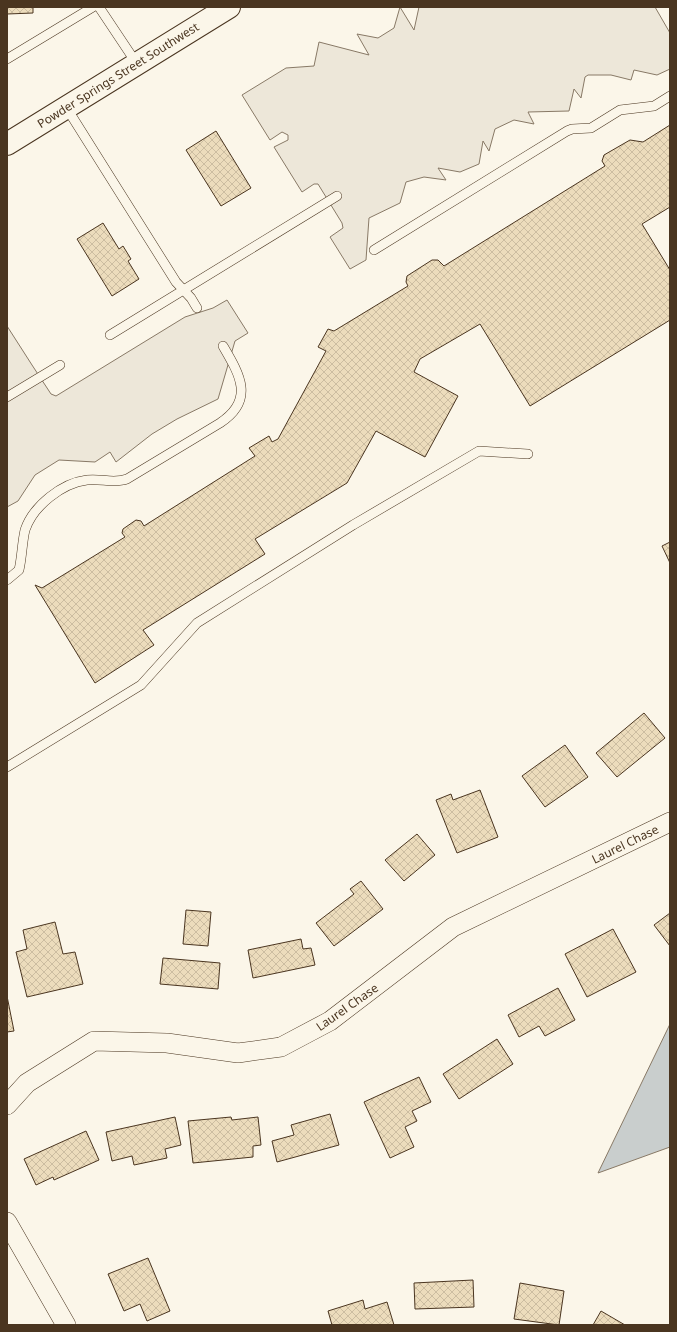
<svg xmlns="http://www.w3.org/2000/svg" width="677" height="1332" font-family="'Noto Sans',sans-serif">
<defs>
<pattern id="building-cross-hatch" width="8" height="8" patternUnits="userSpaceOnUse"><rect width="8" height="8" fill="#ecdcbc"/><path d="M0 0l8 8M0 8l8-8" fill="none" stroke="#ccbda1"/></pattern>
</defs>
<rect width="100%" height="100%" fill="#fbf6e9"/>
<path fill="#ede7d9" stroke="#887966" d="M400,7L414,30L419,7H655L670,33V69L657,75L634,70L631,80L611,75H588L585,77L581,98L574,89L569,111L528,112L534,124L514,120L495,129L489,151L483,141L479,164L460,172L438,168L446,180L424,177L406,182L400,203L369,218L366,260L350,269L330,237L343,228L342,223L318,184H314L302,192L274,147L288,140V135L282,132L270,140L242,95L286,68L314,66L319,42L369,55L357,34L378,38L394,28Z
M227,300L248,333L235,341L218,399L177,419L152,434L116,462L110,452L95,462L59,460L35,475L18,501L7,507V326L32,365L51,394L56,396L185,317L213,308Z"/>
<path fill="#c9cecd" stroke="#887966" d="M670,1024V1147L598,1173Z"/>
<path fill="url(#building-cross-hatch)" stroke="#4a3520" d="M7,7H33V13L7,14Z
M670,125V207L642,224L670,270V320L530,406L480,324L420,359L414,372L458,396L425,457L376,431L347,483L255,539L265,554L143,630L154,645L95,683L35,585L42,588L125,537L122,533L123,529L136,520L141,521L144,526L255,456L249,448L269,436L272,442L278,439L326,351L318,347L328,329L334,331L408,286L406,282L407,276L432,260H438L444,266L605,166L602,161L604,155L630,140L643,142Z
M216,131L251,188L221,206L186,150Z
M103,223L119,249L123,246L131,259L128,261L139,279L112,296L77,239Z
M670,542V563L662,546Z
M644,713L665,738L617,777L596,753Z
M565,745L588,777L545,807L522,776Z
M480,790L498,837L457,853L436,800L451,794L453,800Z
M417,834L435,855L404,881L385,860Z
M361,881L383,909L334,946L316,923L354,894L350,889Z
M186,910L211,912L208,946L183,944Z
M670,913V946L654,925Z
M55,922L63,954L75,952L83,984L27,997L16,952L27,949L23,930Z
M613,929L636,972L587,997L565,954Z
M301,939L303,949L311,948L315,965L253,978L248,950Z
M163,958L220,963L218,989L160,984Z
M558,988L575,1020L545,1036L539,1026L519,1037L508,1015Z
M7,996L14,1031L7,1032Z
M497,1039L513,1064L459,1099L443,1074Z
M419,1077L431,1102L412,1111L417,1121L405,1127L414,1147L390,1158L364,1102Z
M330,1114L339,1145L277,1162L272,1141L294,1135L291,1125Z
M175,1117L181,1145L165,1149L167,1158L134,1165L132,1156L112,1161L106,1132Z
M231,1117L232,1120L258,1117L261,1145L253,1146V1157L193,1163L188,1121Z
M86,1131L99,1160L54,1180L53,1177L36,1185L24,1159Z
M148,1258L170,1311L147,1321L140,1304L124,1311L108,1274Z
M473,1280L474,1307L415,1309L414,1283Z
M520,1283L564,1291L559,1325L514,1319Z
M363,1300L365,1309L387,1302L394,1325H332L328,1311Z
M601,1311L625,1325H593Z"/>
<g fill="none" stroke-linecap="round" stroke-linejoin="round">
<g stroke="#4a3520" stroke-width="10">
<path id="lane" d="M99,7L137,64
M7,59L93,7
M66,107L176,282L191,298L197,308
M374,250L567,131L572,129L591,128L620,110L654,106L670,96
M110,335L337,196
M7,397L60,365
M7,580L19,570C22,557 22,543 25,530C33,506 62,483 87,480C101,478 113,484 127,479L220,423C255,400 240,375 223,346
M7,767L141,685L197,623L353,525L479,451L528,454"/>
</g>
<g stroke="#4a3520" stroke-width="20">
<path id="street" d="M7,1105L27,1083L94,1041L167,1043L238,1053L281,1047L330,1021L453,927L670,822
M7,1222L66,1325"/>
</g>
<g stroke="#4a3520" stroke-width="24">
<path id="primary" d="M7,144L229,7"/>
</g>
<use href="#lane" stroke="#fbf6e9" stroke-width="9"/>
<use href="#street" stroke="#fbf6e9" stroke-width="19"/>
<use href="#primary" stroke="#fbf6e9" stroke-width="22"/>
</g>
<g text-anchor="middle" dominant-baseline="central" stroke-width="3" stroke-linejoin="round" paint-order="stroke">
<g font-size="12" fill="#4a3520" stroke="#fbf6e9">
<text transform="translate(118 75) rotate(-32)">Powder Springs Street Southwest</text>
<text transform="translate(625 844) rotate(-26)">Laurel Chase</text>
<text transform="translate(347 1007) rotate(-35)">Laurel Chase</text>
</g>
</g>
<rect width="677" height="1332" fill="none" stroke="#4a3520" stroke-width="16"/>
</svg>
